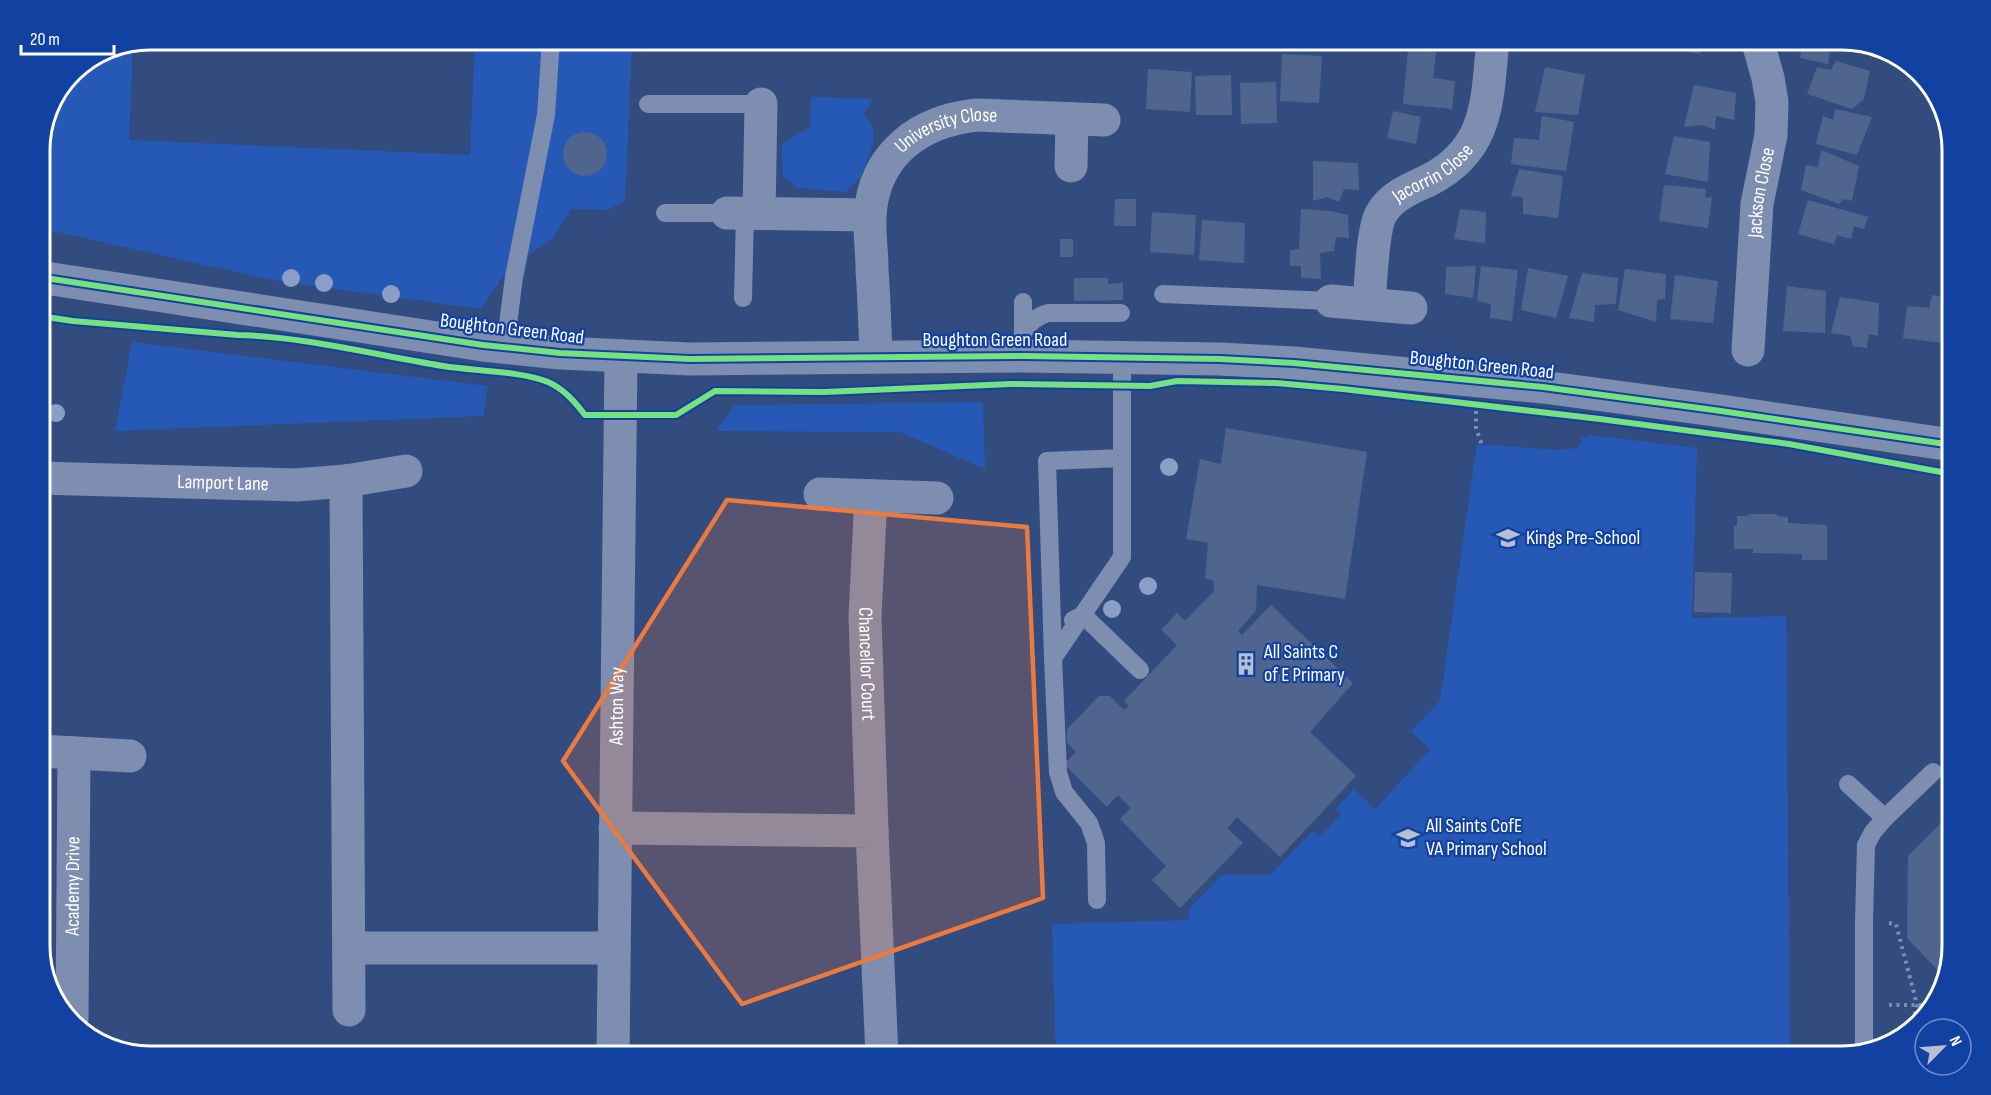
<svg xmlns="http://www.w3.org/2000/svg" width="1991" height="1095" font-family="'Sofia Sans Condensed',sans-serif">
<rect width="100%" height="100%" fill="#324c80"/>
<path fill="#2658b6" d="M475,39H632L625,201L608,210L571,209L553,238L528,255L524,278L503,276L481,309L272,280L39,228V142L71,71L107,47L133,42L129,140L470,155Z
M811,97L873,99L864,113L873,127V145L861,176L846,192L798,188L783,176L782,144L810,127Z
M132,342L488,386L483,416L115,431Z
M983,402L985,469L900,432L716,431L735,405Z
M1590,435L1697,448L1692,618L1786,616L1790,1056H1056L1052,924L1189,920V909L1222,875H1270L1313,831L1320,837L1341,814L1336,808L1354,789L1375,809L1430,750L1411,731L1440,701L1477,444L1559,450L1578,448L1582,438Z"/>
<path fill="#50658e" d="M1628,39H1667L1666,49L1628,43Z
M1671,39H1718L1717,46H1704L1700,54L1670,49Z
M1803,39H1831L1828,64L1800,58Z
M1408,49L1436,52L1433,78L1455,81L1452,109L1403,104Z
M1282,54L1322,56L1319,103L1280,101Z
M1836,61L1870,71L1864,99L1852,109L1807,94L1817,67L1831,70Z
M1545,67L1585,75L1578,115L1535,112Z
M1148,69L1192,72L1190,112L1146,109Z
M1231,75L1232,115H1196L1195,76Z
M1276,82L1277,123L1241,124L1240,83Z
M1694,85L1736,93L1734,120L1716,116L1715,130L1702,125L1684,127Z
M1835,109L1872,117L1857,155L1816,144L1823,116L1833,120Z
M1393,111L1421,117L1416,144L1387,138Z
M1542,116L1574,122L1566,171L1511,164L1514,138L1539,140Z
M563 154a22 22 0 1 1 44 0a22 22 0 1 1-44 0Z
M1674,136L1710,142L1708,182L1665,174Z
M1821,150L1859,166L1852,201L1844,199L1839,204L1801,190L1806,165L1818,167Z
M1313,161L1358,163L1359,190L1344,189L1339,202L1327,197L1313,201Z
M1519,169L1563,176L1558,218L1523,214V197L1511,196Z
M1664,185L1706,189L1705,198L1712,197L1708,228L1659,221Z
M1115,199H1136V226H1114Z
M1808,200L1868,217L1864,229L1854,226L1851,239L1837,235L1834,244L1798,234Z
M1301,209L1332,211L1348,215L1349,238L1336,237L1334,251L1320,253L1321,279L1301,278V266H1290V250L1299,249Z
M1460,209L1486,212L1485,243L1454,239Z
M1152,212L1196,215L1194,255L1150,252Z
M1202,220L1245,223L1244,263L1199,260Z
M1060,239H1073V257H1060Z
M1476,266L1473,298L1445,294L1446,267Z
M1481,266L1518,270L1512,321L1490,318L1491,304L1477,301Z
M1528,268L1568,276L1556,318L1521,310Z
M1625,269L1666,274L1665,299L1657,300L1656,322L1618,310Z
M1582,273L1618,278L1616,304L1595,305L1594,322L1569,318Z
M1675,275L1718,281L1713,323L1670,319Z
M1074,278H1108V284L1123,283V300L1074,301Z
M1787,286L1826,291L1825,333L1783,331Z
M1932,295L1952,299L1951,344L1903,338L1907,306L1929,308Z
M1840,297L1879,303L1878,336L1869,334L1867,348L1853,346L1850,336L1831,333Z
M1226,428L1367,452L1345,599L1257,585L1256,611L1238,631L1242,635L1271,605L1353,683L1310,732L1356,776L1280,857L1237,817L1227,828L1243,843L1180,908L1152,880L1166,866L1120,819L1131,808L1118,795L1107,807L1064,764L1076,752L1067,742V729L1099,696H1110L1124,710L1129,706L1124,701L1177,645L1161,630L1177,613L1185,621L1214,591L1213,580L1205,579L1208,543L1186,539L1200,459L1221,464Z
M1748,514H1777V516L1788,517V523L1827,525V560H1802V554L1753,553V549H1734V526L1737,525V516H1749Z
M1695,572L1732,573L1731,613L1694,612Z
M1952,812V894L1946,900L1952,906V946L1944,977L1907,938L1908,856Z"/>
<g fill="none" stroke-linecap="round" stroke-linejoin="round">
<path stroke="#7d8eb0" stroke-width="4" stroke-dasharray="3 4.5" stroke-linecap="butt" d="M1476,411V428L1482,445
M1946,900H1952
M1889,923L1896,924L1917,1005L1912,1026
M1889,1005H1933"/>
<path stroke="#7d8eb0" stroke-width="18" d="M648,104H761
M665,213H727
M1163,294L1331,301
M743,298L745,214
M1023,302V336
M1023,332C1030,322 1036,317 1048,313H1121
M505,348L514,277L546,115L551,39
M1122,357V557L1053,658L1047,461L1122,458
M1073,620L1083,615L1140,670
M1053,658L1058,772L1064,792L1089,823L1096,843L1097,900
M1848,784L1885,818
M1864,1050V921L1866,845L1873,832L1885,818L1933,772"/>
<g stroke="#7d8eb0" stroke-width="33">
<path d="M1071,166L1072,119"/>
<path d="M727,213L870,215"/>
<path d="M759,213L761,104"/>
<path d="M1331,301L1411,308"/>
<path id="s1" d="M1369,304C1371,283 1372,231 1381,214C1391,196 1412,188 1429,180C1490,149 1487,99 1493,39"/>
<path id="s2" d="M1748,350L1757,204L1771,135L1772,102L1768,78L1757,39"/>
<path id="s3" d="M876,356C875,327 874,298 872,269C872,251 869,232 870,214C875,153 920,121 977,115L1104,120"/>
<path id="s4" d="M39,478L296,485L346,481L406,471"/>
<path d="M346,481L349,1010"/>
<path d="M820,494L937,498"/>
<path id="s5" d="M871,496L865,616L872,831"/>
<path d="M39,751L130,756"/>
<path d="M615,828L872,831L882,1056"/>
<path d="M349,948H614"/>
<path id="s6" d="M72,1020L74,753"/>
<path id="s7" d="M613,1056L621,356"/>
</g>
<path stroke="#7d8eb0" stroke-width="33" d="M39,277L483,345L560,353L690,359L1024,356L1220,359L1294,363L1543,387L1714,410L1952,445"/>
<g stroke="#1141a1" stroke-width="10">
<path id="cycleway" d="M39,277L483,345L560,353L690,359L1024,356L1220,359L1294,363L1543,387L1714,410L1952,445
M39,316L73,321L238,335C308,337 375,355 443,366C473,371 521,371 548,382C564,389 575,402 585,415H676L715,391L824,392L1011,384L1150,386L1177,381L1276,383L1343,389L1600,419L1789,444L1952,474"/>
</g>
<use href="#cycleway" stroke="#77e17e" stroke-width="6"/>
</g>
<g fill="#8b9ec5">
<circle cx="291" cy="278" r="9"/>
<circle cx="324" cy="283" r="9"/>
<circle cx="391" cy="294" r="9"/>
<circle cx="56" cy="413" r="9"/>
<circle cx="1169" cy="467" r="9"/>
<circle cx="1148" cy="586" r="9"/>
<circle cx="1112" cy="609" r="9"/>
</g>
<path fill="#ed7a3d" fill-opacity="0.2" stroke="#ed7a3d" stroke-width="4.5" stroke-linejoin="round" d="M727,500L1027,527L1043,898L742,1004L563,761Z"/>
<defs>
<g id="school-bare" transform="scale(1.8)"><path d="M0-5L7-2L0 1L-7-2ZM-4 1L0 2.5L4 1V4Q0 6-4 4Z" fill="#b7c0d3" stroke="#1141a1" stroke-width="2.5" paint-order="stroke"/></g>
<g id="building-bare" transform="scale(1.8)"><path d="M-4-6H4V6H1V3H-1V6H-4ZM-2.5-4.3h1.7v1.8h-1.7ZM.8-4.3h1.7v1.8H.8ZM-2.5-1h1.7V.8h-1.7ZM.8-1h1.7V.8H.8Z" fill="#b7c0d3" stroke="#1141a1" stroke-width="2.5" paint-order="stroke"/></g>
</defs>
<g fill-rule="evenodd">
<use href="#school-bare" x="1508" y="538"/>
<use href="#building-bare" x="1246" y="664"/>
<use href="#school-bare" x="1408" y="838"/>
</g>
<g text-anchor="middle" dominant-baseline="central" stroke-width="4.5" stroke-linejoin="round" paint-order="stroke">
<g font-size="20" fill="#fff" stroke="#1141a1">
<text stroke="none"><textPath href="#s3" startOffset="268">University Close</textPath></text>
<text stroke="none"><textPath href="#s1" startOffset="158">Jacorrin Close</textPath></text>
<text stroke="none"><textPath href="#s2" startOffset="158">Jackson Close</textPath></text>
<text transform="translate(512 329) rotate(7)">Boughton Green Road</text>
<text x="995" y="340">Boughton Green Road</text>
<text transform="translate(1482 365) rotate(6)">Boughton Green Road</text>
<text stroke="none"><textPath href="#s4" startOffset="184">Lamport Lane</textPath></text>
<text stroke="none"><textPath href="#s5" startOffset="168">Chancellor Court</textPath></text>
<text stroke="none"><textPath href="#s7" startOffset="350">Ashton Way</textPath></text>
<text stroke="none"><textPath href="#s6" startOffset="134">Academy Drive</textPath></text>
</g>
<g font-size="20" fill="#fff" stroke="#1141a1" text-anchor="start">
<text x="1526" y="538">Kings Pre-School</text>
<text x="1264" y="652">All Saints C<tspan x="1264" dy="23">of E Primary</tspan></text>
<text x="1426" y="826">All Saints CofE<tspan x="1426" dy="23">VA Primary School</tspan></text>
</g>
</g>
<path d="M0 0H1991V1095H0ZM150 50H1842A100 100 0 0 1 1942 150V946A100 100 0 0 1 1842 1046H150A100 100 0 0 1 50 946V150A100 100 0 0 1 150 50Z" fill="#1141a1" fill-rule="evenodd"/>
<path fill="none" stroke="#fff" stroke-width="3" d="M150 50H1842A100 100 0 0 1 1942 150V946A100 100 0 0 1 1842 1046H150A100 100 0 0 1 50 946V150A100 100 0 0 1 150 50Z"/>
<g transform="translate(1943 1047) rotate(65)"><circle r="28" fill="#1141a1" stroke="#708dc7" stroke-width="1.5"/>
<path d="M0-4.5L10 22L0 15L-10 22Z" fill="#b7c0d3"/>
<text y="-9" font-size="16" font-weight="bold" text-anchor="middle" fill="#ffffff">N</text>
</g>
<path d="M21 45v9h93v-9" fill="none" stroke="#ffffff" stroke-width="3"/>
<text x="30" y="45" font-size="18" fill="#ffffff" stroke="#1141a1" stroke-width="4.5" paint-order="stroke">20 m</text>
</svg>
